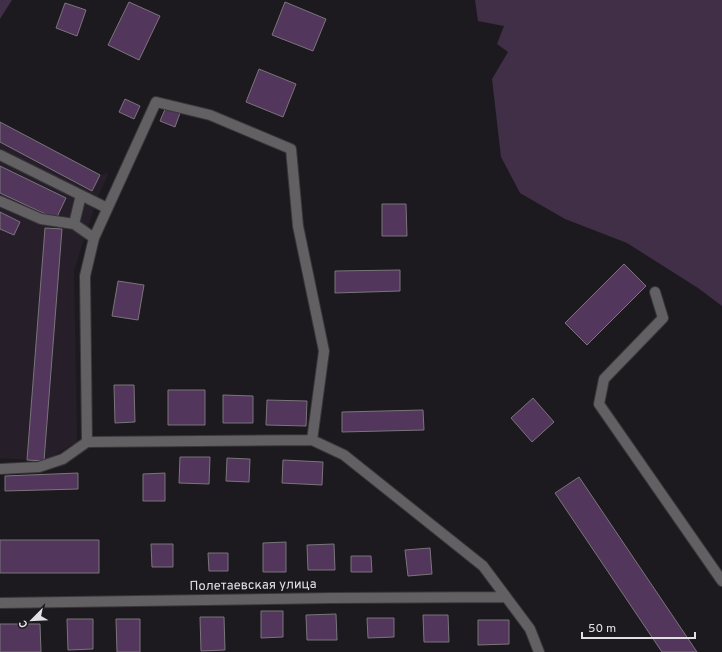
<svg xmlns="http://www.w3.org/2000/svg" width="722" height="652" font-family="Overpass,sans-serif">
<rect width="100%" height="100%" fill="#1d1a1f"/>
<path fill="#261e29" d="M0,122L100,175L109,173L99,194L74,270L77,442L44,461L0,458Z"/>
<path fill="#402f47" d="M0,0H12L0,19Z
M475,0H722V306L698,288L627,243L565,219L520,193L501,157L492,79L508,52L497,44L504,26L478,21Z"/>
<path fill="#52365c" stroke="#79757b" d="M129,2L160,16L139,60L108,45Z
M285,2L326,19L313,51L272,35Z
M65,3L86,10L77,36L56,28Z
M259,69L296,84L283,117L246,102Z
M125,99L140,106L134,119L119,112Z
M166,107L180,113L175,127L160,121Z
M0,122L100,175L92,191L0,142Z
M0,166L66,198L56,219L0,193Z
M382,204H406L407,236H382Z
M0,212L20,222L14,235L0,229Z
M45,228L62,229L44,461L27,460Z
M624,264L646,286L587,345L565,323Z
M400,270V291L335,293V271Z
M118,281L144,285L138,320L112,316Z
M114,385H134L135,422L115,423Z
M168,390H205V425H168Z
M223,395L253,396V423H223Z
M533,398L554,422L532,442L511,418Z
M267,400L307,401L306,426L266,425Z
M423,410L424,430L342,432V412Z
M180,457H210L209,484L179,483Z
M227,458L250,459L249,482L226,481Z
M283,460L323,462L322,485L282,483Z
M78,473V489L5,491V476Z
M165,473V501H143V474Z
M579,477L697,652H662L555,493Z
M0,540H99V573H0Z
M286,542V572H263V543Z
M151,544H173V567H152Z
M334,544L335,570H308L307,545Z
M430,548L432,574L408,576L405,550Z
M208,553H228V571H209Z
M351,556H371L372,572H351Z
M261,611H283V637L261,638Z
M336,614L337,640H307L306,615Z
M423,615H448L449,642H424Z
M200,617H224L225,650L201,651Z
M367,618H394V637L368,638Z
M67,619H93V649L68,650Z
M116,619H140V652H117Z
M478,620H509V644L478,645Z
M0,624H40L41,652H0Z"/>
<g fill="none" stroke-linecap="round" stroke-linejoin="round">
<g stroke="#39363b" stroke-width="12">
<path id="minor" d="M0,155L107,208
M0,201L41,219L74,224L94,238
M74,224L81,195
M655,292L663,318L604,379L599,404L722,581
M87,442L85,276L94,238L156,102L210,115L291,149L298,226L324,351L312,440
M0,469L39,467L63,459L87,442L312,440L344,455L483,566L530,629L539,652
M0,603L332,598L506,597"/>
</g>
<use href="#minor" stroke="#626063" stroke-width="10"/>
</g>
<g text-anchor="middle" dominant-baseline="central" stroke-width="3.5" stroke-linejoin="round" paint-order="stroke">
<g font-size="13" fill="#e3e0e4" stroke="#1d1a1f">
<text transform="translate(253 586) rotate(-1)">Полетаевская улица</text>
</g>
</g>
<g transform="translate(32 620) rotate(246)" stroke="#1d1a1f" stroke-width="3" paint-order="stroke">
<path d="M0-3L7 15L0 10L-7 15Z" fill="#e3e0e4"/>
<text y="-6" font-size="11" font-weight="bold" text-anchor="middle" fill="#e3e0e4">С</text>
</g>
<path d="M582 632v6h113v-6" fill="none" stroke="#e3e0e4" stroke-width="2"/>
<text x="588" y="632" font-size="12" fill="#e3e0e4" stroke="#1d1a1f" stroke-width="3" paint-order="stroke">50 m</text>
</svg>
